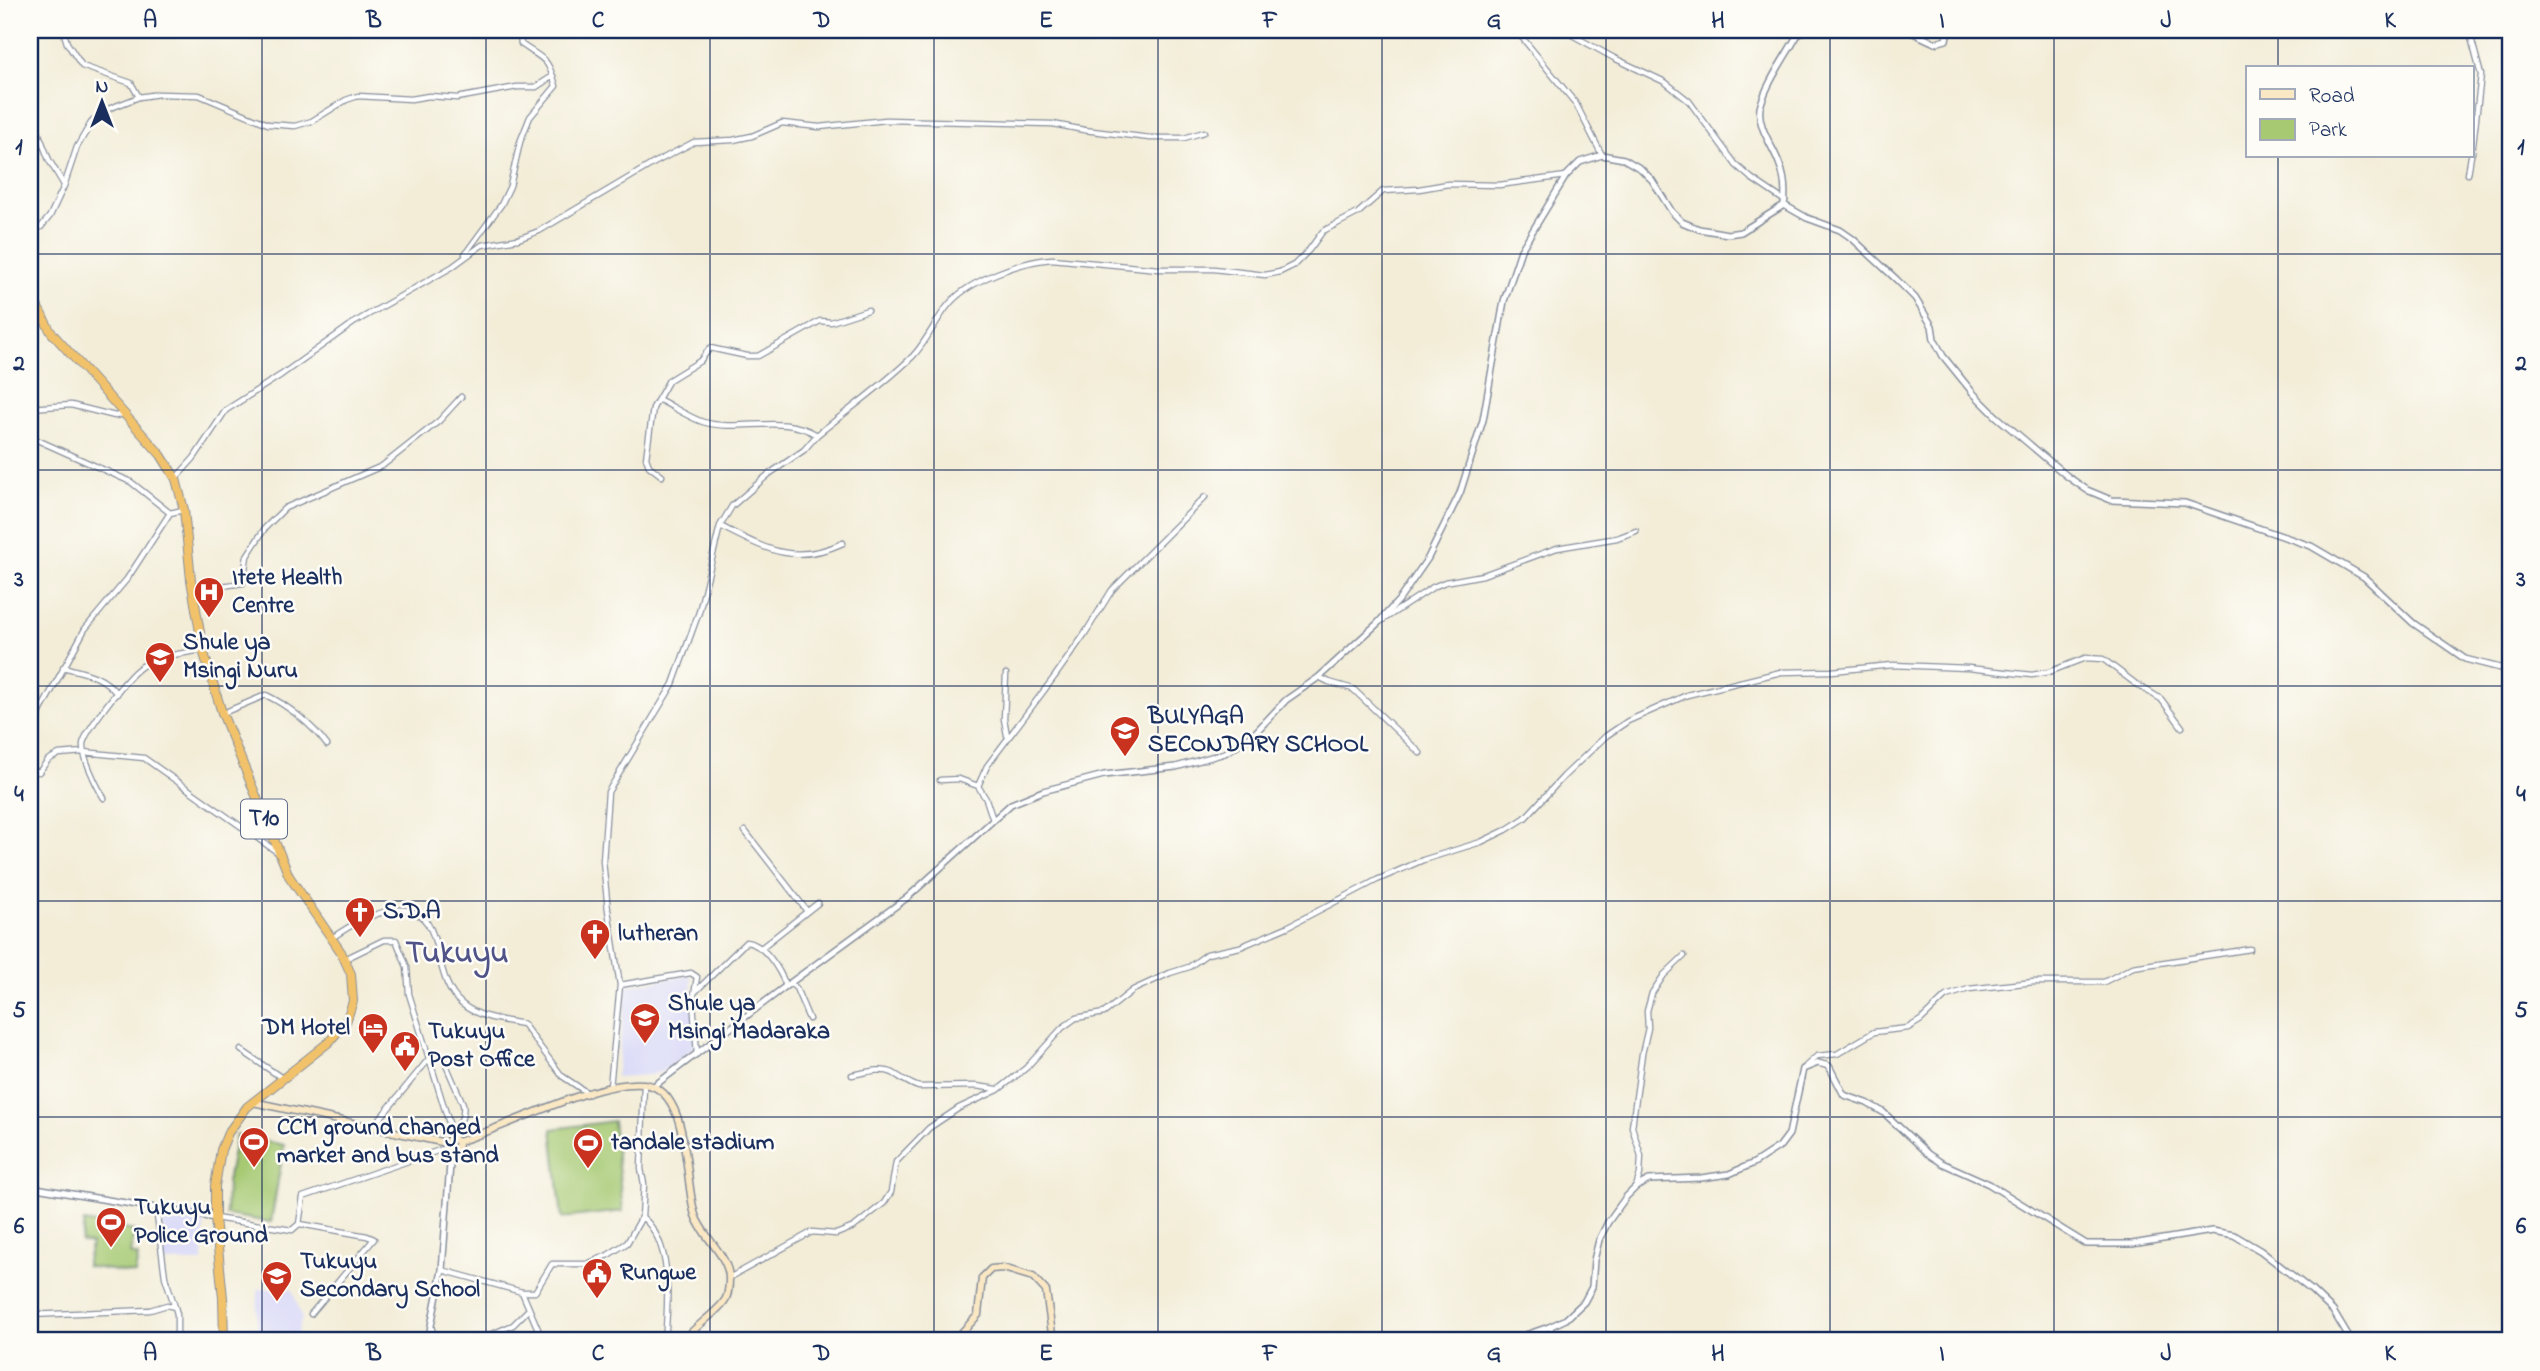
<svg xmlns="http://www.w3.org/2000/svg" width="2540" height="1371" font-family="'Indie Flower',sans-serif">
<rect width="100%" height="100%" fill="#fdfcf7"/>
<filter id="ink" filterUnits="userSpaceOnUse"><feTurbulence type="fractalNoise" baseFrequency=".0143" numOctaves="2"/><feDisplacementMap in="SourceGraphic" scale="14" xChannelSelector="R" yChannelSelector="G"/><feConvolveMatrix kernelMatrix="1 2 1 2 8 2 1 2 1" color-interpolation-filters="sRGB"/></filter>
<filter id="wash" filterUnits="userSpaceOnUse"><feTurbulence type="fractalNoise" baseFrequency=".00686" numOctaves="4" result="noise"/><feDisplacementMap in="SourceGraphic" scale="28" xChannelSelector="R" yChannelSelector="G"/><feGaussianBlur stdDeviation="1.57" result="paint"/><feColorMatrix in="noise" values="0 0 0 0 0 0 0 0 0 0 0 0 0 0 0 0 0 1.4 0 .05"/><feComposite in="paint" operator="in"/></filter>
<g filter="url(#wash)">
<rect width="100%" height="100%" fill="#f3edd8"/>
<path fill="#d7d7f8" d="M691,975L695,1047L662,1072L650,1075L616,1077L627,986Z
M163,1212H205L203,1262H164Z
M258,1289H292L302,1317L297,1334L300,1341H236L237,1327L257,1328Z"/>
<path fill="#a6c972" stroke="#607c68" stroke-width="2" d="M613,1121L623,1211L562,1218L552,1129Z
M236,1135L284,1145L271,1222L226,1215L227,1182Z
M84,1222L135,1231L130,1254L138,1256L135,1274L86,1266L91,1244L81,1242Z"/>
</g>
<g filter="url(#ink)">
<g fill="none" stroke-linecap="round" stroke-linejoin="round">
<g stroke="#878e9b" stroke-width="7">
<path id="minor" d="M63,30L67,43L82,66L131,83L139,97
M1516,30L1576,104L1602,155
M1563,30L1614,58L1665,82L1689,101L1736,165L1751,178L1785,201
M2469,30L2481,75L2472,153
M30,111L49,160L64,185
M2468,174L2471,156
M30,231L41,227L50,216L64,186L77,147L91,123L103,111L139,97L159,94L199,95L268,124L295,126L312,121L346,100L358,96L411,99L429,96L457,98L517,87H536L553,76
M465,254L501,205L510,186L520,142L530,117L556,86C547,56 545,61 521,44L519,30
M658,399C672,406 688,417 703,422C741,433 782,413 817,435
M30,408L71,405L115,416L125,414
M30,439H35L131,482L170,513
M662,476L649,466L646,458L653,408L669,380L700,361L710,348L747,356H758L820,321L831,322L868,310
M176,478L194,458L226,410L281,375L355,322L452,267L482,245L518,239L539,231L654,163L694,142L733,140L752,136L782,123L819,127L886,120L1053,124L1084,130L1150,138H1184L1204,132
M720,526C766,549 793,566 843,543
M193,590L243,583L247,556L265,528L285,508L382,466L439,421L461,397
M1381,621L1433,587L1445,582L1483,575L1557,548L1617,538L1636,531
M63,667C85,673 103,675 117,694
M1006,674L1004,719L1007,735
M1319,677L1329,682L1353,689L1420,753
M223,713L266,695C289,706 312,725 327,745
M30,739L41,710L85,629L127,579L170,513L183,510
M30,769L39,772L48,760L59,754L83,752L144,758L277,852
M940,780L959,779L978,786
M104,798C97,787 82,756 83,744C85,731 125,680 137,670C141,666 150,662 155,660C170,654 187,653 203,650
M993,820L986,799L978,786L987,766L1055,676L1084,635L1112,590L1205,497
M745,831L807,911
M332,938C359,919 417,887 433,935C441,957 442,988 462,1004C479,1018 502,1020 523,1024L562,1076L589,1094
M761,948L818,903
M345,959L384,940H396L407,967L409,994L454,1139
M790,983L796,988L809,1019
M620,985L691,973L697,977L693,1001L697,1054
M695,992L746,942C764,943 780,970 786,986
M241,1050L282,1078
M1806,1066L1817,1056L1837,1054L1874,1032L1908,1028L1921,1020L1946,996L1969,989L2034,982H2104L2133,967L2250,949
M852,1075C864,1073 881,1067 893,1073C902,1078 908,1084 919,1087L976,1086L997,1089
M610,1087L620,985L608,910L603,861L608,792L673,684L699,612L720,526L732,506L769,474L804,450L817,435C849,409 884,385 913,356C928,340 936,319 950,303C970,280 1022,261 1052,259L1159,269H1214L1265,275L1280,272L1294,265L1309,250L1323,231L1358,213L1383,191L1419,189L1448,184L1499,185L1566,176
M373,1127L428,1060L443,1058L463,1104C465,1117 460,1123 452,1132
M1636,1187L1640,1174L1641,1156L1632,1127L1642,1054L1648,1028L1647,1011L1652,993L1664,975L1684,956
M156,1208L165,1277L175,1307
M642,1217C674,1243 668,1304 665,1341
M215,1218L292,1230L299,1224L303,1197L446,1148
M300,1224L367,1236L374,1239L311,1314
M442,1270L522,1292H535L552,1264H587L608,1255L627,1243L642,1217L644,1184L641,1169L644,1084
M729,1278L812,1232L836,1234L854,1227L884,1203L891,1192L896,1162L929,1128L959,1108L998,1090L1026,1068L1062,1028L1076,1018L1104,1013L1133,990L1170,973L1189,967L1207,954L1240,947L1287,927L1377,880L1423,860L1481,842L1506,830L1525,818L1564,776L1606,736L1628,721L1687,695L1781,672L1832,671L1892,665L1968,668L2032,675L2049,672L2085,658L2103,659L2136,684L2161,699L2182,727
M522,1292L543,1341
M30,1315L150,1310L167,1305L175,1307L177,1314V1341
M1549,1327L1554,1334L1552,1341
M432,1329L434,1341
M303,1337L310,1341
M476,1341L513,1325L528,1310"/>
</g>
<g stroke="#878e9b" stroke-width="8">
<path id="tertiary" d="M1907,30L1935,43L1946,40L1948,30
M1784,205L1807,218L1840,230L1853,239L1897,280L1915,298L1932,326L1934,339L1943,356L1973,393L1996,416L2067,476L2087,490L2111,500L2185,503L2311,546L2364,577L2413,623L2465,659L2500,668L2510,673
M654,1086L786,986L908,897L1011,804L1043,791L1104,775L1176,767L1225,753L1253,735L1286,700L1319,677L1378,623L1399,600L1428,558L1460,493L1483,420L1504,301L1521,250L1566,176L1580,162L1602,155L1624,159L1641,169L1652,180L1672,212L1682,222L1699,229L1728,234L1741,232L1784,205C1786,190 1785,177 1779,163C1773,146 1757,127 1760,108C1765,85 1786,56 1797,36L1805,30
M30,1187L215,1218
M428,1341L442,1270L451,1151
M1422,1341L1472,1337L1511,1340L1549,1327L1566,1319L1584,1302L1592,1287L1594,1260L1599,1240L1608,1222L1626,1197L1636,1187L1649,1180L1701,1178L1729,1174L1754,1163L1780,1146L1789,1134L1803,1069L1818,1063L1829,1066L1844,1095L1867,1103L1883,1112L1928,1154L1942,1163L1989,1184L2086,1244H2132L2212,1231L2234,1235L2261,1251L2311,1290L2333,1311L2351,1341"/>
</g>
<g stroke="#878e9b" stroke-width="9">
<path id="secondary" d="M253,1102L446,1143
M446 1145a6 6 0 1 1 12 0a6 6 0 1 1-12 0Z
M457,1142C506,1128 597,1079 644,1084C691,1089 684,1181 695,1215C702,1237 730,1256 729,1280C729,1285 728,1296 725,1300C718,1312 694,1327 683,1341
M954,1341L978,1315L982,1278L991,1269L1003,1268L1033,1277L1046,1291L1053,1341"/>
</g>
<g stroke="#878e9b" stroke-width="10">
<path id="trunk" d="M30,281L36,304L51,332L161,455L176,479L184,510L191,580L203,650L222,713L289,876L341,952L351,974L353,1001L346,1022L329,1042L247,1107L228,1133L221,1150L215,1186V1218L223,1298L224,1341"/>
</g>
<use href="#minor" stroke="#fff" stroke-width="4.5"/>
<use href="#tertiary" stroke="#fff" stroke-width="5"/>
<use href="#secondary" stroke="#fae7c3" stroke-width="6"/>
<use href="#trunk" stroke="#f2c26a" stroke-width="8"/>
</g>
</g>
<path fill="none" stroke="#1b2f5e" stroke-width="2" stroke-opacity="0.55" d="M262,30V1341M486,30V1341M710,30V1341M934,30V1341M1158,30V1341M1382,30V1341M1606,30V1341M1830,30V1341M2054,30V1341M2278,30V68M2278,156V1341M30,254H2510M30,470H2510M30,686H2510M30,901H2510M30,1117H2510"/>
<defs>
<g id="hospital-pin" transform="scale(1.575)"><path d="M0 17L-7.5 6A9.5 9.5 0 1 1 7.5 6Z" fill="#c8321e" stroke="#fdfcf7"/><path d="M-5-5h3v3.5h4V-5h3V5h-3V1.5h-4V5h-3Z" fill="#fff"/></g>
<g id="school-pin" transform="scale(1.575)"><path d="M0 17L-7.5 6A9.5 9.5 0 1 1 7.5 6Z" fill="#c8321e" stroke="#fdfcf7"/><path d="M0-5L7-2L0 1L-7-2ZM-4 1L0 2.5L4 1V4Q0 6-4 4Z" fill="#fff"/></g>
<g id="church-pin" transform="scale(1.575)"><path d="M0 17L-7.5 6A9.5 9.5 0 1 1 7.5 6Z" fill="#c8321e" stroke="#fdfcf7"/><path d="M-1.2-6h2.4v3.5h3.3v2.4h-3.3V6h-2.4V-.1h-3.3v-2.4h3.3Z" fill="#fff"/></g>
<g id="hotel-pin" transform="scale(1.575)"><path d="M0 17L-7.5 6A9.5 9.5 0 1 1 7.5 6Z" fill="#c8321e" stroke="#fdfcf7"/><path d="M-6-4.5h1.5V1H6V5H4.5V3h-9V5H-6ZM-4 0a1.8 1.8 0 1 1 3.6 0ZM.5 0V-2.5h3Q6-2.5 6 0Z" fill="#fff"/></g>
<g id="civic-pin" transform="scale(1.575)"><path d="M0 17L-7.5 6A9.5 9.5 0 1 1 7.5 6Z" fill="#c8321e" stroke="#fdfcf7"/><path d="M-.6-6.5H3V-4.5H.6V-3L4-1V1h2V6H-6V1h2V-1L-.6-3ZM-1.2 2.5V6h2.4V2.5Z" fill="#fff"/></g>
<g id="stadium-pin" transform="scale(1.575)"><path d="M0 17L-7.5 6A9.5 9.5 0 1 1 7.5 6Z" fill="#c8321e" stroke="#fdfcf7"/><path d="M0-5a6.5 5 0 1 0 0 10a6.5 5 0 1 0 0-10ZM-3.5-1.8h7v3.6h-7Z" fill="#fff"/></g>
</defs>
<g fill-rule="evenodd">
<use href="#hospital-pin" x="209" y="592"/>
<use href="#school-pin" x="160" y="657"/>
<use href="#school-pin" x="1125" y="731"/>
<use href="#church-pin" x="360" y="912"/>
<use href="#church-pin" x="595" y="934"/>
<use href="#school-pin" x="645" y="1018"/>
<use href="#hotel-pin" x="373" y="1028"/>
<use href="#civic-pin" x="405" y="1046"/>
<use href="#stadium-pin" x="254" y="1142"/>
<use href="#stadium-pin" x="588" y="1143"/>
<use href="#stadium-pin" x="111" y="1222"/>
<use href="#civic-pin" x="597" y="1273"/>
<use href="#school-pin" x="277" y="1276"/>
</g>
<g text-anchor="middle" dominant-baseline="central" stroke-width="5" stroke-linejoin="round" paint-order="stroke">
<rect fill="#fdfcf7" stroke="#5f6c8c" stroke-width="2" x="241" y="799.5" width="46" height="39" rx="5"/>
<g font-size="23" font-weight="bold" fill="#1b2f5e">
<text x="264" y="819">T10</text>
</g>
<g font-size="24" font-weight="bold" fill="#1b2f5e" stroke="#fdfcf7" text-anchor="start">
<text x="232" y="578">Itete Health<tspan x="232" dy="28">Centre</tspan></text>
<text x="183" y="643">Shule ya<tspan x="183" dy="28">Msingi Nuru</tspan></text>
<text x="1148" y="717">BULYAGA<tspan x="1148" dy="28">SECONDARY SCHOOL</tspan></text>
<text x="383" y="912">S.D.A</text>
<text x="618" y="934">lutheran</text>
<text x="668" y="1004">Shule ya<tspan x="668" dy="28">Msingi Madaraka</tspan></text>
<text x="350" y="1028" text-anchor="end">DM Hotel</text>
<text x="428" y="1032">Tukuyu<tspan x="428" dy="28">Post Office</tspan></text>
<text x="277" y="1128">CCM ground changed<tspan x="277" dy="28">market and bus stand</tspan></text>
<text x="611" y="1143">tandale stadium</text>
<text x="134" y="1208">Tukuyu<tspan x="134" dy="28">Police Ground</tspan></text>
<text x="300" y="1262">Tukuyu<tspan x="300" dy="28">Secondary School</tspan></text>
<text x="620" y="1273">Rungwe</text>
</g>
<g font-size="32" font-weight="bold" fill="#505388" stroke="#fdfcf7">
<text x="457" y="954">Tukuyu</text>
</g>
</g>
<rect width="2540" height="1371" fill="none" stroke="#fdfcf7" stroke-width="77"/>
<rect x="2246" y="66" width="228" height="91" fill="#fdfcf7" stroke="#a3aaba" stroke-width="2"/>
<rect x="2260" y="89" width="35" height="10" fill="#fae7c3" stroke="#a3aaba" stroke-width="2"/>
<text x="2309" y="102" font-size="21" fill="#1b2f5e">Road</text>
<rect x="2260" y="119" width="35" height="21" fill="#a6c972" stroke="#a3aaba" stroke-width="2"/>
<text x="2309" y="136" font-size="21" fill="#1b2f5e">Park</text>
<g transform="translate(102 102)" stroke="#fdfcf7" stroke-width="5" paint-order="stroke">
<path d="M0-5L12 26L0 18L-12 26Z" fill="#1b2f5e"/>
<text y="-10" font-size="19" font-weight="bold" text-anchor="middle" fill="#1b2f5e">N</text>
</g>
<rect x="38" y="38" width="2464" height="1294" fill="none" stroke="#1b2f5e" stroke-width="2.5"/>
<g font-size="23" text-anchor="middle" font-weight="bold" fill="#1b2f5e">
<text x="150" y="27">A</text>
<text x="374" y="27">B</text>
<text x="598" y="27">C</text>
<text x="822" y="27">D</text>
<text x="1046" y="27">E</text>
<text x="1270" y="27">F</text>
<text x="1494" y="27">G</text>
<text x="1718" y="27">H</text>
<text x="1942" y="27">I</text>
<text x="2166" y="27">J</text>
<text x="2390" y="27">K</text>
<text x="19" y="154">1</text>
<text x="2521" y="154">1</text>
<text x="19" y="370">2</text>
<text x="2521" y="370">2</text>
<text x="19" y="586">3</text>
<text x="2521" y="586">3</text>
<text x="19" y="801">4</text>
<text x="2521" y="801">4</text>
<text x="19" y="1017">5</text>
<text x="2521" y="1017">5</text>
<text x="19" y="1233">6</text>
<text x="2521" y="1233">6</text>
<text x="150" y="1360">A</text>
<text x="374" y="1360">B</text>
<text x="598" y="1360">C</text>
<text x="822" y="1360">D</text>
<text x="1046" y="1360">E</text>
<text x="1270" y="1360">F</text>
<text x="1494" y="1360">G</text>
<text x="1718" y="1360">H</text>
<text x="1942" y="1360">I</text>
<text x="2166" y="1360">J</text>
<text x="2390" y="1360">K</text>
</g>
</svg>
